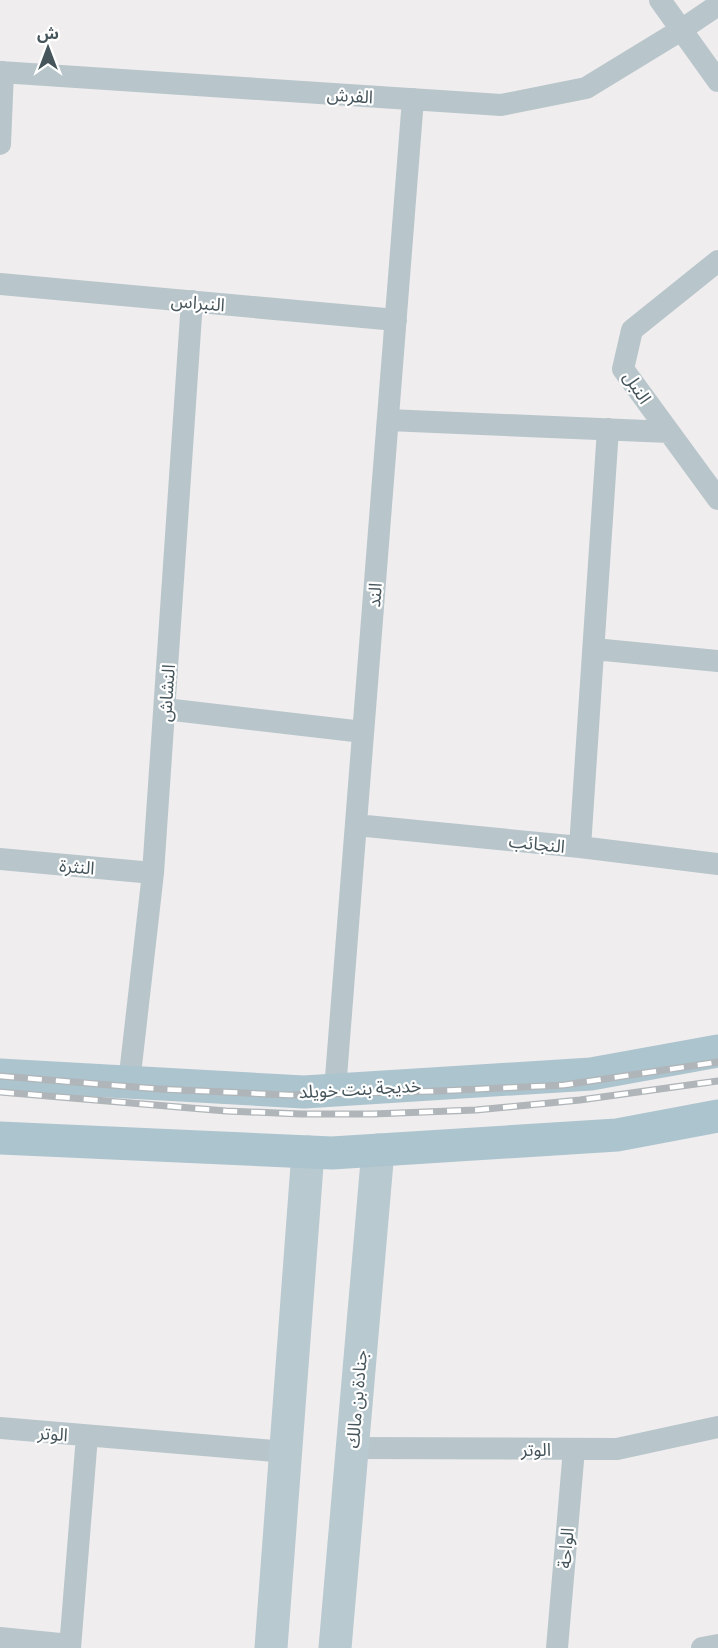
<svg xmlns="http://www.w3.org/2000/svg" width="718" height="1648" font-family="Commissioner,'Noto Sans Arabic',sans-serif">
<rect width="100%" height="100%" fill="#f0edee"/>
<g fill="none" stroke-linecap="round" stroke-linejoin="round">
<path stroke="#b8c6cb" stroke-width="22" d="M660,0L718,81
M0,72L501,105L586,88L681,30L718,5
M0,144L3,72
M718,261L632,330L623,369L718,499
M0,284L396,320
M388,420L669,432
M594,649L718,661
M165,709L363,732
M356,825L580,847L718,864
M580,847L608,429
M0,859L153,873
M129,1083L153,873L192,301
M335,1090L413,99
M0,1428L286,1452
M352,1448L617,1449L718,1427
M0,1638L70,1645
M70,1648L87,1436
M557,1648L574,1449
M702,1648L718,1645"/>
<path stroke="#b8c9d0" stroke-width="33" d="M271,1648L308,1152
M335,1648L378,1150"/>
<path stroke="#acc4ce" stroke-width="33" d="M0,1075L304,1092L591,1074L718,1051
M0,1138L332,1153L617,1135L718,1116"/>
<g stroke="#afb5b8" stroke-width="7">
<path id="rail" d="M0,1076L159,1089L289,1095L438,1091L564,1085L718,1062
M0,1092L226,1111L301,1114H373L476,1110L580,1100L718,1081"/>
</g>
<use href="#rail" stroke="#fff" stroke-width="4.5" stroke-dasharray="14" stroke-linecap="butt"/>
</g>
<g text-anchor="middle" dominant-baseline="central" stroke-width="4.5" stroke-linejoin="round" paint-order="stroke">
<g font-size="18" fill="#45555b" stroke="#fff">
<text transform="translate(350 95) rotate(4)">الفرش</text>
<text transform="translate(198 302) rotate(5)">النبراس</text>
<text transform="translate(638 387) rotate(57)">النبل</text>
<text transform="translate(374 595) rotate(-86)">الند</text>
<text transform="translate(166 693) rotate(-86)">النشاش</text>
<text transform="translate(537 843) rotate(6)">النجائب</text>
<text transform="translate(77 866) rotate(5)">النثرة</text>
<text transform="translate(360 1088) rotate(-3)">خديجة بنت خويلد</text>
<text transform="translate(356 1399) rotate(-85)">جنادة بن مالك</text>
<text transform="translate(53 1433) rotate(5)">الوتر</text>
<text x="536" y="1449">الوتر</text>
<text transform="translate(565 1548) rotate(-85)">الواحة</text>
</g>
</g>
<g transform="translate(48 48)" stroke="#ffffff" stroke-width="4.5" paint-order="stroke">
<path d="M0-4.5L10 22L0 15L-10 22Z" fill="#45555b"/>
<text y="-9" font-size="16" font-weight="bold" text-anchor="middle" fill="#45555b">ش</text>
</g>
</svg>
